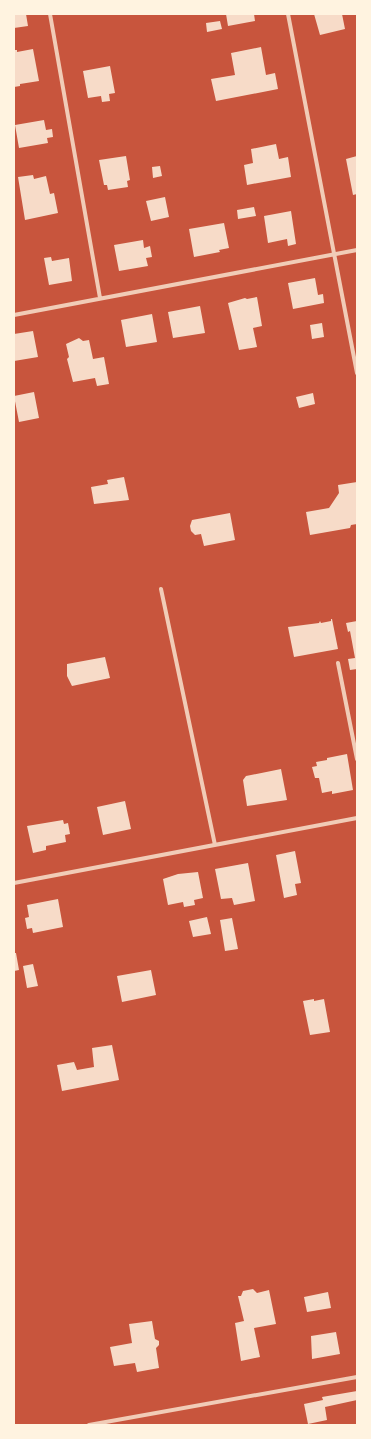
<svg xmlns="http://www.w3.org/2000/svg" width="371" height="1439" font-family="'Sofia Sans Condensed',sans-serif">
<rect width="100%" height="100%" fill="#c8553d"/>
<path fill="#f7dbc8" d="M14,14H26L28,26L14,28Z
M226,14H254L255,21L228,26Z
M314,14H342L345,29L320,35Z
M220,21L222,29L207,32L206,23Z
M261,47L266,75L275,73L278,89L216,101L211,79L235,75L231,53Z
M33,49L39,81L20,84V86L14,87V50H17V52Z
M110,66L115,93L109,94L110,101L102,102L101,96L88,98L83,71Z
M44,120L46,130L52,129L53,137L47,138L48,143L19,148L15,125Z
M276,144L279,159L288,157L291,177L247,185L244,165L253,163L251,149Z
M126,156L130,180L127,181L128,187L108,190L107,185H104L99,160Z
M357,156V194L353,195L346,159Z
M160,166L162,176L153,178L152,167Z
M33,175L34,179L46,176L50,194L54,193L58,213L25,220L18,177Z
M165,197L169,217L151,221L146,201Z
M254,207L256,216L238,219L237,210Z
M291,211L296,244L288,246L287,239L268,243L264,216Z
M224,223L229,248L219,250L220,252L194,257L189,229Z
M143,240L144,248L150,246L152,257L146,258L148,266L119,271L114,245Z
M51,257L52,261L69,258L72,281L49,285L44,258Z
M315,278L318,295L323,294L324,303L293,309L288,283Z
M257,297L262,326L253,328L257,347L239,350L228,303L245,298L247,299Z
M200,306L205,333L173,338L168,312Z
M152,314L157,342L126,347L121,320Z
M322,323L324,337L312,339L310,325Z
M33,331L38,357L14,361V334Z
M79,338L83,341L89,340L93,359L104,357L109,384L97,386L95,378L73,382L67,359L69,357L66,344Z
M34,392L39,418L19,422L14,396Z
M313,393L315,404L299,408L296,397Z
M124,477L129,500L94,504L91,487L108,484L107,480Z
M357,482V524L351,525L350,528L310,535L306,512L329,508L339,493L338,485Z
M230,513L235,540L204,546L201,534L195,535L191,531L190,526L192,520Z
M331,619H332L338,649L294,657L288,627L319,623L320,621L321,623L331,621Z
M357,621V669L350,670L348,659L355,658L350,631L348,632L346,623Z
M105,657L110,678L72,686L67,676V664Z
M347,754L353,790L332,794V791L322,793L319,778H315L312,767L317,766L316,762L327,760V758Z
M281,769L287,800L247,806L243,780L246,776Z
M125,801L131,829L103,835L97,807Z
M63,820L64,824L68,823L70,834L65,835L66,842L46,846V850L33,853L27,826Z
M295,851L301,883L295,884L297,895L284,898L276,855Z
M248,863L255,901L234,905L232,898L221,899L215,869Z
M198,872L203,898L194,900L195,905L184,907L183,902L168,905L163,879L178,874Z
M58,899L63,927L33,933L32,928L27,929L25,918L29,917L27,905Z
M207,917L211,934L193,937L189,921Z
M232,918L238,949L225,951L220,920Z
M14,953H16L19,970L14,971Z
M33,964L38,986L27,988L23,966Z
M151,970L156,995L122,1002L117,976Z
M314,999V1001L324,999L330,1032L310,1035L303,1001Z
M112,1045L119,1080L62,1091L57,1065L74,1062L77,1070L94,1067L92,1048Z
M253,1289L257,1293L269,1290L276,1324L254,1328L260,1357L241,1361L235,1323L244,1321L238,1296H241L243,1291Z
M328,1292L331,1308L307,1312L304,1297Z
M152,1321L155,1339L159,1341V1345L156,1348L159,1368L137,1372L135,1363L114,1366L110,1347L132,1343L129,1324Z
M336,1332L340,1354L312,1359L311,1336Z
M357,1391V1400L325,1407L327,1420L308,1424L304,1404L323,1400L322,1397Z"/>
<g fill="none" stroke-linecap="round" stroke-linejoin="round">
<path stroke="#f1ccb7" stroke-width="4" d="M50,14L100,298
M288,14L357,373
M14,315L357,250
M161,589L215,845
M338,663L357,759
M14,883L357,818
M89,1425L357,1377"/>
</g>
<rect width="371" height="1439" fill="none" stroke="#fff3e0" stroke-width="30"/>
</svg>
